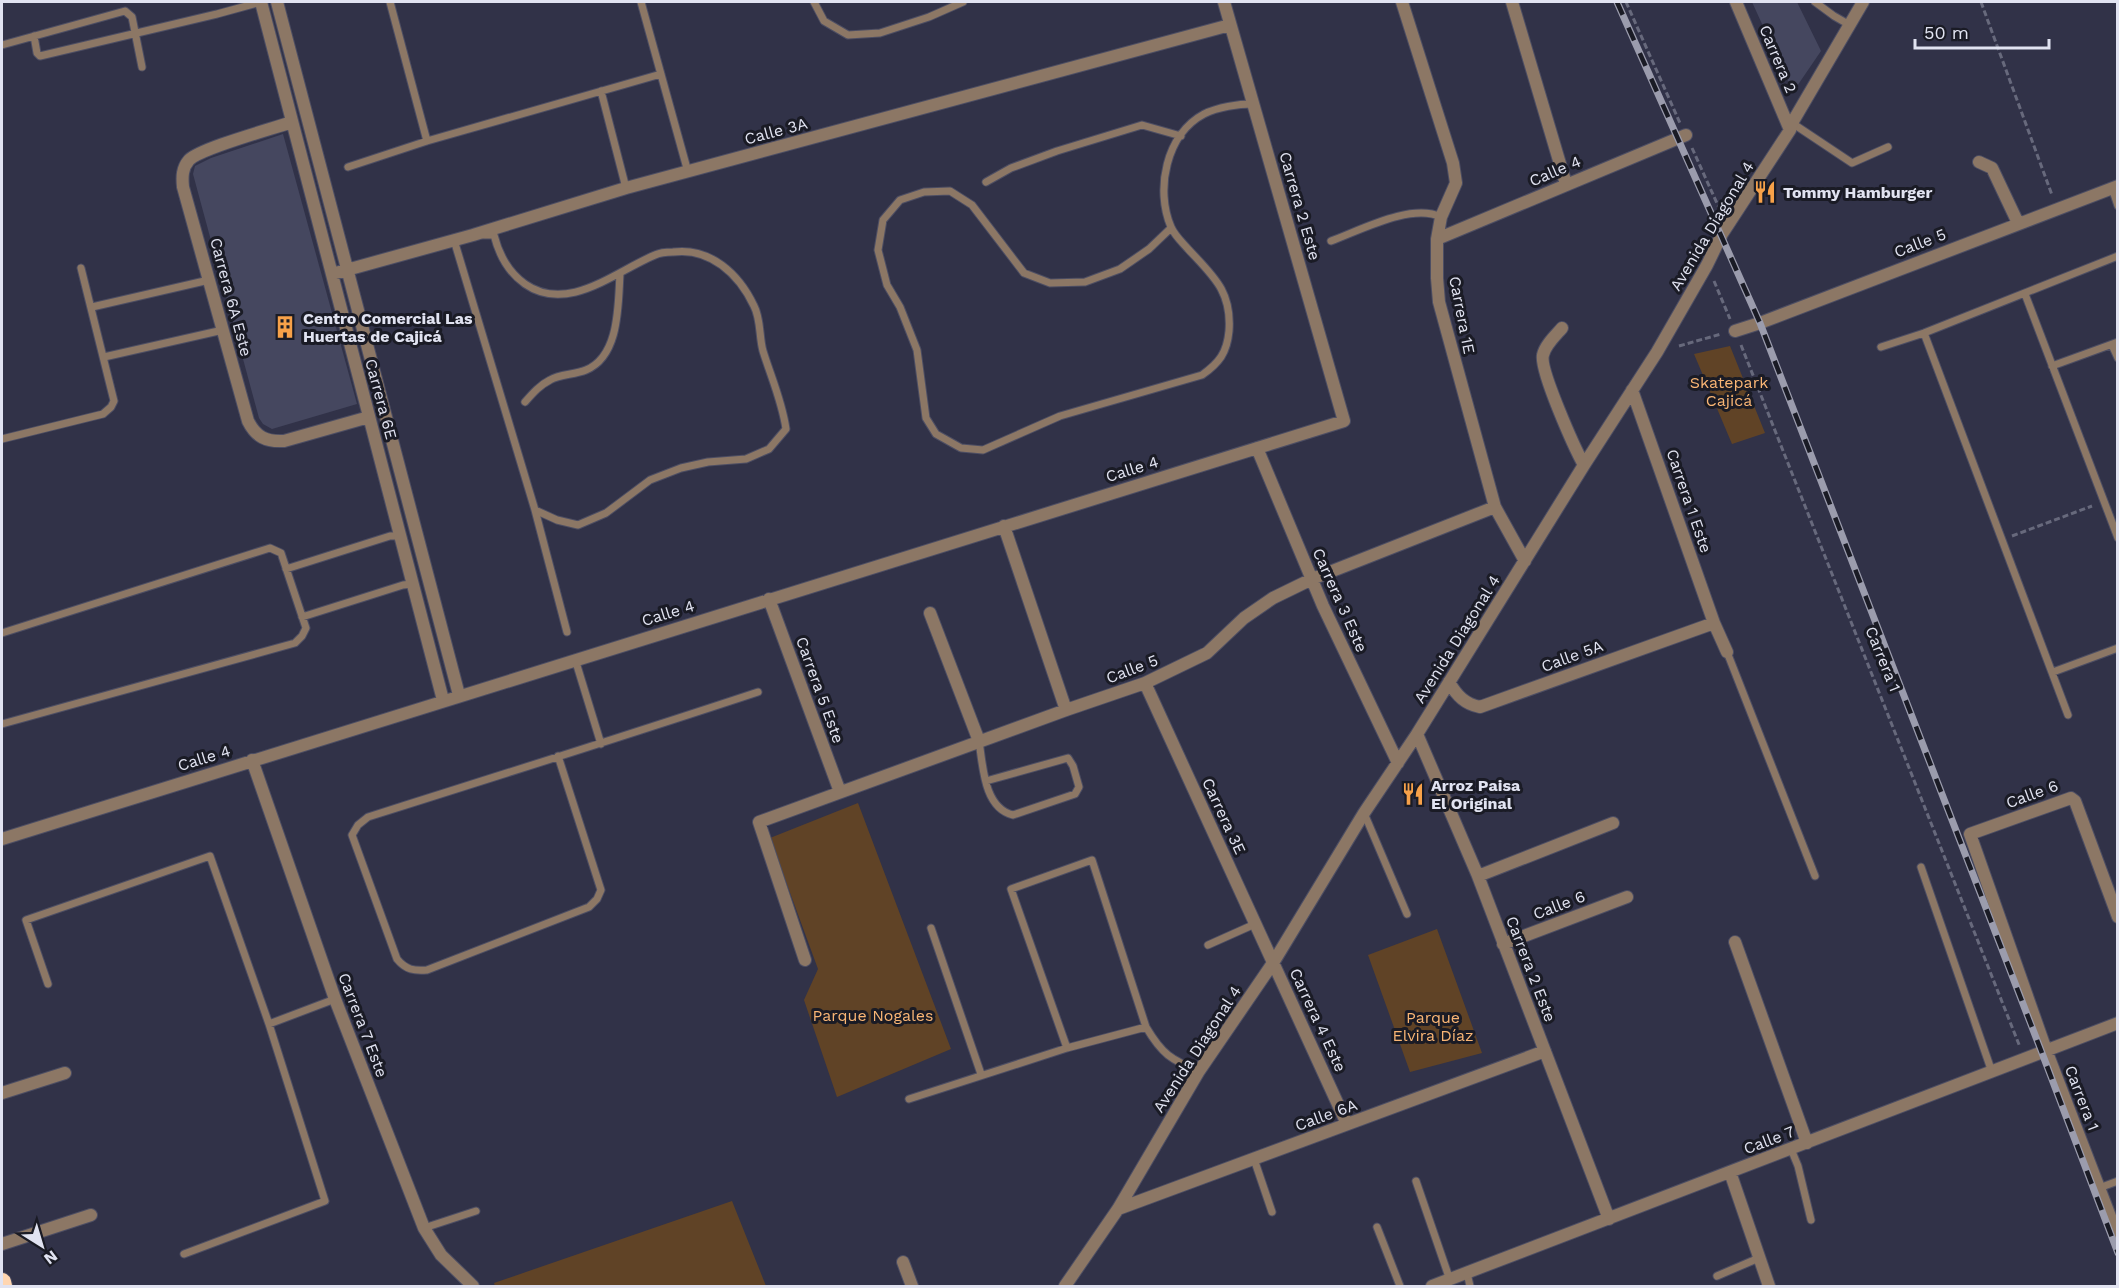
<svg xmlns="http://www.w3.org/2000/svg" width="2119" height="1288" font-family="'Work Sans',sans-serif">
<rect width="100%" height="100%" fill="#313248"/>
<path fill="#604326" d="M1730,346L1765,433L1732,444L1694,354Z
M858,803L951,1049L837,1097L804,1000L818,969L770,838Z
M1437,929L1482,1053L1410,1072L1368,955Z
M732,1201L766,1286H495L494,1283Z"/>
<path fill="#45475f" d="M1752,2H1797L1821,51L1793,92Z
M283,134L357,404L272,429L263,424L259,418L193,174L195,166L211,158Z"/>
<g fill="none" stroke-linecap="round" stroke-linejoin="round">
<g stroke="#4d4e63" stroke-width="9">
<path id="lane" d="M390,2L427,141
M641,2L688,172
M814,2L824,21L848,35L880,33L929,17L963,2
M1815,2L1834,16L1848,24
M34,36L37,53L40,56L217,14L261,2
M2,45L125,11L132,17L142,67
M601,91L626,188
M1792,123L1852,163L1888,147
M348,167L427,141L661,74
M986,182L1011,168L1057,151L1142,125L1181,136
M2112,188L2118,206
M1171,228L1149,249L1120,269L1085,282L1050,283L1024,273L972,205L950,191L924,192L900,200L883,220L878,250L887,285L900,307L917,350L926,418L936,434L961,448L983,450L1060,416L1202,375C1219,363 1227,353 1229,331C1232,291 1213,276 1188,249C1182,242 1175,236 1171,227C1155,190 1166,134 1204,114C1218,107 1238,104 1253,104
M484,235H494C499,255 508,272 525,284C568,314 616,271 655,255C661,252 667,252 673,252C710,247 739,274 754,306C761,319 759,337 763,351C771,377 782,401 786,429L769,449L746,459L708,462L681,468L650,480L606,513L578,525L557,520L535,510
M454,240L535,510L567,632
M1331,241C1361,230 1411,203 1441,217
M2025,294L2118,538
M92,307L209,280
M1924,333L2068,715
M2112,345L2118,358
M1881,347L1924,333L2118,256
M104,357L223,330
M2052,366L2118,342
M525,402C533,393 540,385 550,380C560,374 574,375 586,370C620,356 618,304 620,274
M2,439L103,414L111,407L114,401L81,268
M286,569L390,536H400
M302,617L403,585L412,584
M2,633L270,548L281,553L306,628L302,636L295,643L2,724
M1727,652L1815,876
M575,659L601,744
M2053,672L2118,648
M979,741C983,767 984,808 1013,815L1075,794L1079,787L1073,766L1068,758L986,781
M558,756L601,890L597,899L589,907L427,970C414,971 406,970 397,959L352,835L358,825L368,817C498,776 628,735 758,692
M1364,813L1407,914
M1921,867L1992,1072
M931,928L981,1074
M1208,945L1255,924
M48,984L26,920L210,856L269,1024L325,1201L184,1254
M269,1024L335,999
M1067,1048L1011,889L1092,860L1146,1027
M909,1099L1067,1048L1146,1027C1162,1054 1171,1060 1199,1071
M1791,1149L1798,1166L1811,1220
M1254,1159L1272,1212
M1416,1181L1450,1280
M2099,1188L2118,1181
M1377,1227L1400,1286
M424,1228L476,1211
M1467,1273L1470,1286
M1717,1276L1759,1258"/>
</g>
<g stroke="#4d4e63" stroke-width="14">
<path id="street" d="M261,2L443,700
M277,2L459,695
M1402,2L1453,163L1456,183L1441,217L1437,239V278L1439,302L1495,507L1525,561
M1512,2L1566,184
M1736,2L1790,130
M292,122C272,129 201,148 189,160C182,168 182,177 183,187L248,421C256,437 266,442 284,441L369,417
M1979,162L1992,168L2018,223
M1437,239L1686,135
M332,274L473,235L626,188L1230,25
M1562,328C1556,335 1545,345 1543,355C1539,369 1575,449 1584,465
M1735,331L1760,323L2118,186
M1632,390L1714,623L1727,652
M1257,448L1323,606L1398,763
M1004,526L1066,710
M769,599L840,792
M930,613L979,741
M1449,682C1457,696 1465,704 1480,707L1714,623
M1145,683L1347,1124
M1417,734L1478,876L1609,1219
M252,760L335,999L424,1228L441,1255L473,1286
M2,839L1344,421L1224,2
M1478,876L1613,823
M2118,917L2075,801L2071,798L1970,834L2046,1050L2118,1237
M1735,942L1807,1143
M1503,944L1627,897
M805,960L759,822L1066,710L1145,683L1207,653L1244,618L1273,598L1312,579L1495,507
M2,1093L65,1073
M1730,1172L1769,1286
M1118,1209L1545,1051
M2,1244L91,1215
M903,1262L912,1286
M1065,1286L1118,1209L1199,1071L1273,963L1364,813L1417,734L1584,465L1657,352L1707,265L1722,234L1790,130L1792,123L1863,2
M1432,1286L2118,1023"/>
</g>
<g stroke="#4d4e63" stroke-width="20">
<path id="highway" d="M2,1282L3,1286"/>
</g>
<path stroke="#67697c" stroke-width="3" stroke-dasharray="6 3" stroke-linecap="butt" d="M1626,2L1680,123
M1981,2L2052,195
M1692,148L1720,210
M1714,281L1730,319
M1741,345L2020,1047
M1679,346L1721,334
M2012,536L2092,506"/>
<use href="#lane" stroke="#8c7765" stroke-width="7"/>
<use href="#street" stroke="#8c7765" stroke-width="12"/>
<use href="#highway" stroke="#ffd6b1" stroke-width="18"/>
<g stroke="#9b9cad" stroke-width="7">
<path id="rail" d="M1617,2L1760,323L2042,1053L2118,1253"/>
</g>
<use href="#rail" stroke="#1a1b25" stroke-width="4.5" stroke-dasharray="14" stroke-linecap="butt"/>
</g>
<defs>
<g id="restaurant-bare" transform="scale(1.8)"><path d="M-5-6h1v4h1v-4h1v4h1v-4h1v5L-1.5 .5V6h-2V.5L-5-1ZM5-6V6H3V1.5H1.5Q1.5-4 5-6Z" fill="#f7a149" stroke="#1a1b25" stroke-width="2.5" paint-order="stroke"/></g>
<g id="building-bare" transform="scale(1.8)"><path d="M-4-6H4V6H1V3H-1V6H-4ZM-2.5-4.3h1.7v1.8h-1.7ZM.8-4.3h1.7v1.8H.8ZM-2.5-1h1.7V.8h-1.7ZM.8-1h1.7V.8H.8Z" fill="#f7a149" stroke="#1a1b25" stroke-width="2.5" paint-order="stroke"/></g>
</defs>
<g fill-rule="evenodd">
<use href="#restaurant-bare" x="1765" y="192"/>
<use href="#building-bare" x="285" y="327"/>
<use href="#restaurant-bare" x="1413" y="794"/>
</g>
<g text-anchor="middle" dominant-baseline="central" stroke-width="6" stroke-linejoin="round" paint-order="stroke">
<g font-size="16" fill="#e1e3f1" stroke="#1a1b25">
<text transform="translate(1778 59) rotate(67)">Carrera 2</text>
<text transform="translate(776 131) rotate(-15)">Calle 3A</text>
<text transform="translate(1555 171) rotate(-23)">Calle 4</text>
<text transform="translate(1300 206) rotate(74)">Carrera 2 Este</text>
<text transform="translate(1712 226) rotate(-59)">Avenida Diagonal 4</text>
<text transform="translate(1920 243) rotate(-21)">Calle 5</text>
<text transform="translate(231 297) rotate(75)">Carrera 6A Este</text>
<text transform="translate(1462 315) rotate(79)">Carrera 1E</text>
<text transform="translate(381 399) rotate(75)">Carrera 6E</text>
<text transform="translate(1132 469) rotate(-17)">Calle 4</text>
<text transform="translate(1689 501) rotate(71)">Carrera 1 Este</text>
<text transform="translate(1340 600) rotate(66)">Carrera 3 Este</text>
<text transform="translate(668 613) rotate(-17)">Calle 4</text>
<text transform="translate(1457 639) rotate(-58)">Avenida Diagonal 4</text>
<text transform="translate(1572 656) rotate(-20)">Calle 5A</text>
<text transform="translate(1883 659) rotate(68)">Carrera 1</text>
<text transform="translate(1132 669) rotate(-21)">Calle 5</text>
<text transform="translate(820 690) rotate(70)">Carrera 5 Este</text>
<text transform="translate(204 758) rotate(-17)">Calle 4</text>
<text transform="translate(2032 794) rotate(-20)">Calle 6</text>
<text transform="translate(1224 816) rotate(65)">Carrera 3E</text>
<text transform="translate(1559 905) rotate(-21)">Calle 6</text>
<text transform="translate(1531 969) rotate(69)">Carrera 2 Este</text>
<text transform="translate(1318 1020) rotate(65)">Carrera 4 Este</text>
<text transform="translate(363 1025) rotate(69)">Carrera 7 Este</text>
<text transform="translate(1197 1049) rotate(-57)">Avenida Diagonal 4</text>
<text transform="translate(2082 1098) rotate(69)">Carrera 1</text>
<text transform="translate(1326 1115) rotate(-20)">Calle 6A</text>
<text transform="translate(1769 1140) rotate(-21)">Calle 7</text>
</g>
<g font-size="16" font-weight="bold" fill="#e1e3f1" stroke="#1a1b25" text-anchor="start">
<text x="1783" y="192">Tommy Hamburger</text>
<text x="303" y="318">Centro Comercial Las<tspan x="303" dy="18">Huertas de Cajicá</tspan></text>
<text x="1431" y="785">Arroz Paisa<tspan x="1431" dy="18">El Original</tspan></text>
</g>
<g font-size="16" fill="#fab675" stroke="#1a1b25">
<text x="1729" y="382">Skatepark<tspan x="1729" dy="18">Cajicá</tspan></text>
<text x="873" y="1015">Parque Nogales</text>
<text x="1433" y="1017">Parque<tspan x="1433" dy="18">Elvira Díaz</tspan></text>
</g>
</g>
<rect width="2119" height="1288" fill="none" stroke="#e1e3f1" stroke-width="6"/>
<g transform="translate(42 1246) rotate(143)" stroke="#1a1b25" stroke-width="4.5" paint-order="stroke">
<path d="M0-4.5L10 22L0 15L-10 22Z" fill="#e1e3f1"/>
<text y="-9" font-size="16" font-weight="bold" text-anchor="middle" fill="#e1e3f1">N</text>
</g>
<path d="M1915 39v9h134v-9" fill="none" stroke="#e1e3f1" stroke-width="3"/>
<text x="1924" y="39" font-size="18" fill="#e1e3f1" stroke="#1a1b25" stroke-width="4.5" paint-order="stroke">50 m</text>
</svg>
